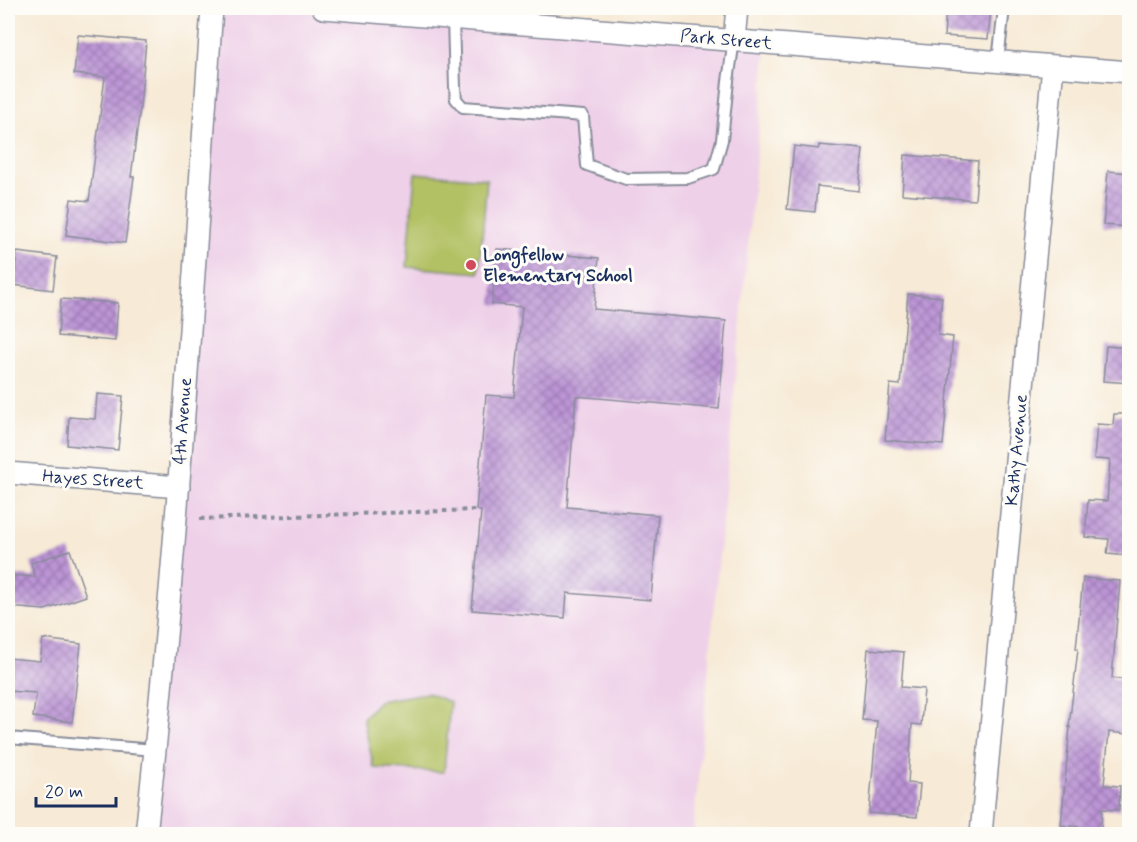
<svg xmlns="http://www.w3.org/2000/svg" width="1137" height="842" font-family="Mynerve,sans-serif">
<defs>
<pattern id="building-cross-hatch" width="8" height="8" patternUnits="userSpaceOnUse" patternTransform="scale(1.5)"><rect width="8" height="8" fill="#bc94d5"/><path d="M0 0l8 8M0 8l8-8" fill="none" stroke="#9879b0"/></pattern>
</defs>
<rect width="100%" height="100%" fill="#fdfcf7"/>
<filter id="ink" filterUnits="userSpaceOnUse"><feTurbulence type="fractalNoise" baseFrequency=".0167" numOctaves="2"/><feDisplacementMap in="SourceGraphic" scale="12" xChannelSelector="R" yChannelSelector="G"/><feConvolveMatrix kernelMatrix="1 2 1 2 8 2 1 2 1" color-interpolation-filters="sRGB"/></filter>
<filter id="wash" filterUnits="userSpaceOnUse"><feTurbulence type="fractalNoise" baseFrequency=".008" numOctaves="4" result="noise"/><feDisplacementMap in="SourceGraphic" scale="24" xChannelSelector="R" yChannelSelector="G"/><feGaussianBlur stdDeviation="1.35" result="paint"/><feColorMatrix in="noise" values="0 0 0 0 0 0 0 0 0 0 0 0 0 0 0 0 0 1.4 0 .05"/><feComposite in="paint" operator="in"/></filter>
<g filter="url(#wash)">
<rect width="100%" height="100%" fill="#f7ead6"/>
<path fill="#eed0e8" d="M212,8H323L767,43L693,834H143Z"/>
<path fill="#b2c163" stroke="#667860" stroke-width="1.5" d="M415,173L487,179L479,273L407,267Z
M427,693L450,702L444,772L374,768L363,718L379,701Z"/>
<g id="blocks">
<path fill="url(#building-cross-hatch)" d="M946,8H991L988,39L944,36Z
M78,35L146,41L140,108L131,177H134L125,243L66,235L71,199L89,201L105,77L74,74Z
M819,145L863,149L859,191L817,186L815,212L787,209L794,146L819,149Z
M905,155L978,161L975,200L902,194Z
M1108,171L1130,173V227L1103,225Z
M497,249L599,258L594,309L726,321L719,409L576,396L567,507L658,515L651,600L567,593L565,618L472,610L481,511L476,510L486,395L514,397L522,307L492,304Z
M17,252L57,257L53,290L13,285Z
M908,294L942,297L938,335L953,337L943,445L885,440L890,384L900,385Z
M61,299L118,303L115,341L58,336Z
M1106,346L1130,348V383L1103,381Z
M97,394L123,396L118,450L67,445L69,417L95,419Z
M1114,414H1130V556L1107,554L1109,539L1085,537L1088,500L1107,501L1110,460L1094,459L1097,424L1113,425Z
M70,550L86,596L45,610L8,607V575L35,577L31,563Z
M1083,578L1120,581L1112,678L1130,680V715L1127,734L1109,732L1104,785L1120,786L1119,810L1102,809L1101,829L1061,825L1070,727H1069L1078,649H1076Z
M43,639L81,644L72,722L33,717L36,693L8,691V658L40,661Z
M868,649L904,652L901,687L924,689L921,725L912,724L908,783L920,784L917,817L869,813L877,721L862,720Z"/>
</g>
</g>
<g filter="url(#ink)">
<use href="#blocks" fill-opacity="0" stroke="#898c9a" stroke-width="1.5"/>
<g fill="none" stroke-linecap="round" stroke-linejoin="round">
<g stroke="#898c9a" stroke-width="14">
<path id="service" d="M453,18L455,88L456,99L463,107L583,116L587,165L626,179L688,178L714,169L722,140L728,81L734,40
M998,61L1004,8
M8,738L155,750"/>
</g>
<g stroke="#898c9a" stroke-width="24">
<path id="minor" d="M323,8L1130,72
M734,40L737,8
M8,473L179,487
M146,834C177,560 193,283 212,8
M981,834L1053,66"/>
</g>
<path stroke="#898c9a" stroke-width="4" stroke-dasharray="4.5 4.5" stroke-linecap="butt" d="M200,519L476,510"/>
<use href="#service" stroke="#fff" stroke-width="10"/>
<use href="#minor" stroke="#fff" stroke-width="21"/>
</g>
</g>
<circle fill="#d1495b" stroke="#fdfcf7" stroke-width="2" cx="471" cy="265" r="6"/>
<g text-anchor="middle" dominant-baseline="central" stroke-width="6" stroke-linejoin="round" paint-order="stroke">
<g font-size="18" fill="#1b2f5e" stroke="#fdfcf7">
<text transform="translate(726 40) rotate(5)">Park Street</text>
<text transform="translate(183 421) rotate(-86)">4th Avenue</text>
<text transform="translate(1017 450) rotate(-85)">Kathy Avenue</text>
<text transform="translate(93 480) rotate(4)">Hayes Street</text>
</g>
<g font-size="18" font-weight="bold" fill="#1b2f5e" stroke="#fdfcf7" text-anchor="start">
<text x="483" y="255">Longfellow<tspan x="483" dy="21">Elementary School</tspan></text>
</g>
</g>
<rect width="1137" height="842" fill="none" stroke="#fdfcf7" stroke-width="30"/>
<path d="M36 797v9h80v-9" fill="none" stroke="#1b2f5e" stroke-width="3"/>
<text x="45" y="797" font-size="18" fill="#1b2f5e" stroke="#fdfcf7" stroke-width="4.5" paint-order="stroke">20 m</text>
</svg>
